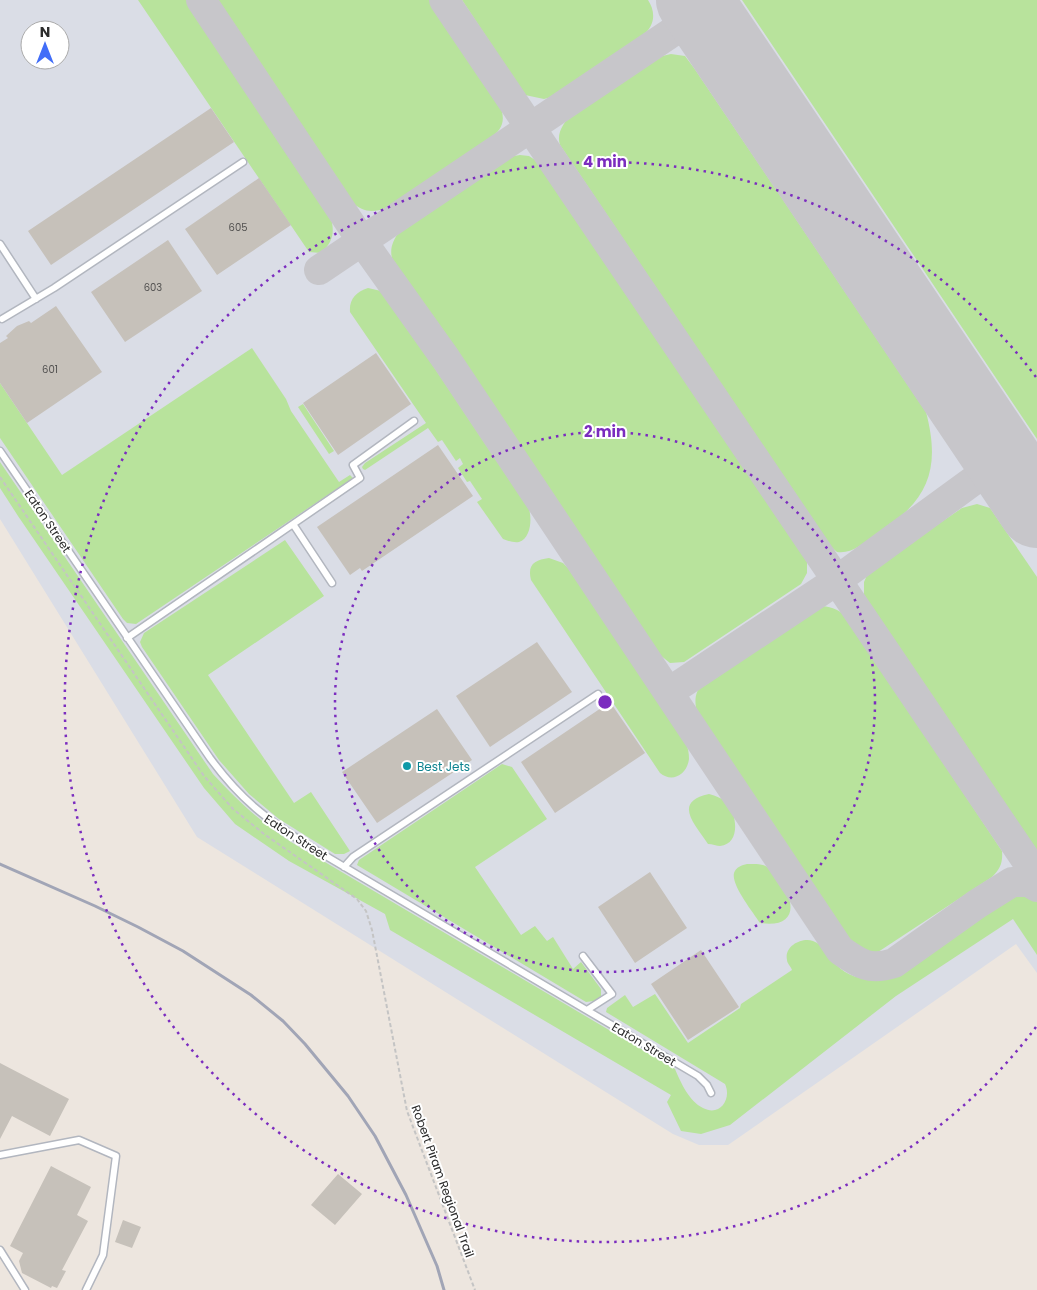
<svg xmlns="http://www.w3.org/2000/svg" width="1037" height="1290" font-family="Poppins,sans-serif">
<rect width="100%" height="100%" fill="#ede6df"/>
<path fill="#dadde6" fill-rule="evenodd" d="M0,0H1037V973L1016,944L728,1145H699L673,1134L197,837L0,519ZM30,30H60V60H30Z"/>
<path fill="#b8e39c" d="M138,0H187L330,215C335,231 334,241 321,253L309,252Z
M217,0H431L498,100C506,119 505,128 488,140L386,208C373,213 362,212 352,202Z
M462,0H648C656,12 655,26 643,35L555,96L544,99L525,95Z
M742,0H1037V439Z
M671,54L685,56L694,68L926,412C942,473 926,502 875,536C862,544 852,554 837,552L829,545L560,145C556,133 564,122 573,113L658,57Z
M520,155L529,156L541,164L807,561V573L801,584L684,662L670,663L660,655L393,262C389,250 392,242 399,232L505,160L514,156Z
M368,288L381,291L387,297L529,509C532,519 531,538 519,542C514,543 508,541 503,539L477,502L482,499L470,481L467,482L458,468L463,464L460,458L456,461L442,440L438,442L428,428L365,470L363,469L362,467L365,463L426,423L350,312C349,299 356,292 368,288Z
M252,348L286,399L291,411L339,482L350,475L353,478L136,624L127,623L123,619L0,438V383L62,475Z
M303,404L334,451L329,454L298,407Z
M0,462L213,774C239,802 259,821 291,842L675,1069C681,1083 689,1101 703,1108C720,1117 732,1099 725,1084L606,1012L607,1008L625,995L633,1007L655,994L688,1043L740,1008L741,1004L792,970C791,967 787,963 787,960C784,946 802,937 813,941C822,944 827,953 832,960C852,985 881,982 906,967L1006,900C1018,895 1025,895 1037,902V955L1013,919L896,996L730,1125L701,1134L681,1131L667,1102L671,1095L390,930L385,914L289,861L235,824L204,788L18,516L0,488Z
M977,504L990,508L1037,577V853L864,595V582L869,571L962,508Z
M285,540L324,596L208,675L294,803L311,792L350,851L344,854H335L279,819L249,794L219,760L142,647L140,642L144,633Z
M549,558L563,563L568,568L686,743C688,748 689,753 689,759C687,775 672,783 660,773L531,580C527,564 535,560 549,558Z
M822,606C833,607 840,610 847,618L1002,851C1003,863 1000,869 992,877L878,952H863L852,943L697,712C694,701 695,691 703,683L814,608Z
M502,764L512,767L547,819L475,867L521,935L535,926L547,941L553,937L573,969L581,962L601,989V996L594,1001L586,1002L357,865L359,860Z
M709,794C716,796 722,798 727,803C737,814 741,844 720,846C717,846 712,844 708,844C695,824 672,802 709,794Z
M747,864C755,864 762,863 769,868C774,871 778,878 781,883C798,907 793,928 760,923C753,912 731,885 734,873C736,867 742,865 747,864Z"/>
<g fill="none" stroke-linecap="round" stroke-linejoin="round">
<path stroke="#c7c6ca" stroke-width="30" d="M201,0L362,241L446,359L840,950C860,964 869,971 894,963L977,904L1012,882H1029L1037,887
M444,0L1037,876
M319,270L702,12
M669,692L836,581L1003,459"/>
<path stroke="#c7c6ca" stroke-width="76" d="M694,0L1037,510"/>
</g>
<path fill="#c6c1ba" d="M211,108L234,142L51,265L28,231Z
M259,178L291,225L217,275L185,229Z
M168,240L202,291L125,342L91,292Z
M56,306L102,372L27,423L0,383V343L8,338L6,336L17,326L29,321L31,323Z
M376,353L411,404L338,455L303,403Z
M438,445L473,496L362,571L360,568L350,575L317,527Z
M537,642L572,692L490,747L456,696Z
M610,702L645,753L555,813L521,762Z
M437,709L472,760L377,823L342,772Z
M650,872L687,928L635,963L598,907Z
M701,950L739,1007L688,1040L651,984Z
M0,1063L69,1099L50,1136L12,1116L0,1139Z
M51,1166L91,1187L77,1215L88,1221L62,1270L66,1271L57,1288L52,1286L51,1288L22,1273L19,1261L23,1253L10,1246Z
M338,1174L362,1194L335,1225L311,1205Z
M123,1220L141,1227L132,1248L115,1242Z"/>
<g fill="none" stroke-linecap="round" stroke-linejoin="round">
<g stroke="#b2b6bf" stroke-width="9">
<path id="lane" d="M0,244L36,299
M2,319L54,288L243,162
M0,451L210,758C240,799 266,819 309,846L698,1076L707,1085L711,1093
M293,524L332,583
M127,638L360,478L353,465L414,421
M344,867L353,857L598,694
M583,956L612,994L587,1010
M0,1155L79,1140L116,1156L103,1255L86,1290
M0,1250L25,1290"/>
</g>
<path stroke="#c4c4c4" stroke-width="2" stroke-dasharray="4 2.5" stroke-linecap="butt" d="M0,477L204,776L233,809L264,834L357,899L366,911L372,930L407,1111L475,1290"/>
<use href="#lane" stroke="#fff" stroke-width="6"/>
<path stroke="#a1a5b6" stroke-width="3" d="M0,864L95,906L138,927L183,951L251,995L283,1021L305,1044L348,1096L375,1136L406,1195L437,1266L444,1290"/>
</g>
<g fill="none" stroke="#7b2cbf" stroke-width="2.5" stroke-dasharray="2.5 5">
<circle cx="605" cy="702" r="270"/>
<path d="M1036 1027A540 540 0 1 1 1036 377"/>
</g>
<circle fill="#0f9aa8" stroke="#fff" stroke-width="2" cx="407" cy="766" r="5"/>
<g text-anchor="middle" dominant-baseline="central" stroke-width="4" stroke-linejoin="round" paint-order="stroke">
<g font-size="10" fill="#525150">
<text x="238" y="227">605</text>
<text x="153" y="287">603</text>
<text x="50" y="369">601</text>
</g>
<g font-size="12" fill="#2c2c2c" stroke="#fff">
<text transform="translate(48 521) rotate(56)">Eaton Street</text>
<text transform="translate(296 837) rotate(33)">Eaton Street</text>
<text transform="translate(644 1044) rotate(31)">Eaton Street</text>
<text transform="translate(443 1181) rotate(70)">Robert Piram Regional Trail</text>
</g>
<g font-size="12" fill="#0d838f" stroke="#fff" text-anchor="start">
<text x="417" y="766">Best Jets</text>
</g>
</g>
<circle cx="605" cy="702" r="8" fill="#7b2cbf" stroke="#fff" stroke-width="2.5"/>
<g font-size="15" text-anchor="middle" font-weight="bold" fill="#7b2cbf" stroke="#fff" stroke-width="4" stroke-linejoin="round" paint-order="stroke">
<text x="605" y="167">4 min</text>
<text x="605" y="437">2 min</text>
</g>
<g transform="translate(45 45)"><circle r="24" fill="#ffffff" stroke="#ababab"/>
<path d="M0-4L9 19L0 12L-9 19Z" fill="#416df8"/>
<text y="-8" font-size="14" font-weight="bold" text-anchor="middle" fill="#2c2c2c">N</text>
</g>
</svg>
